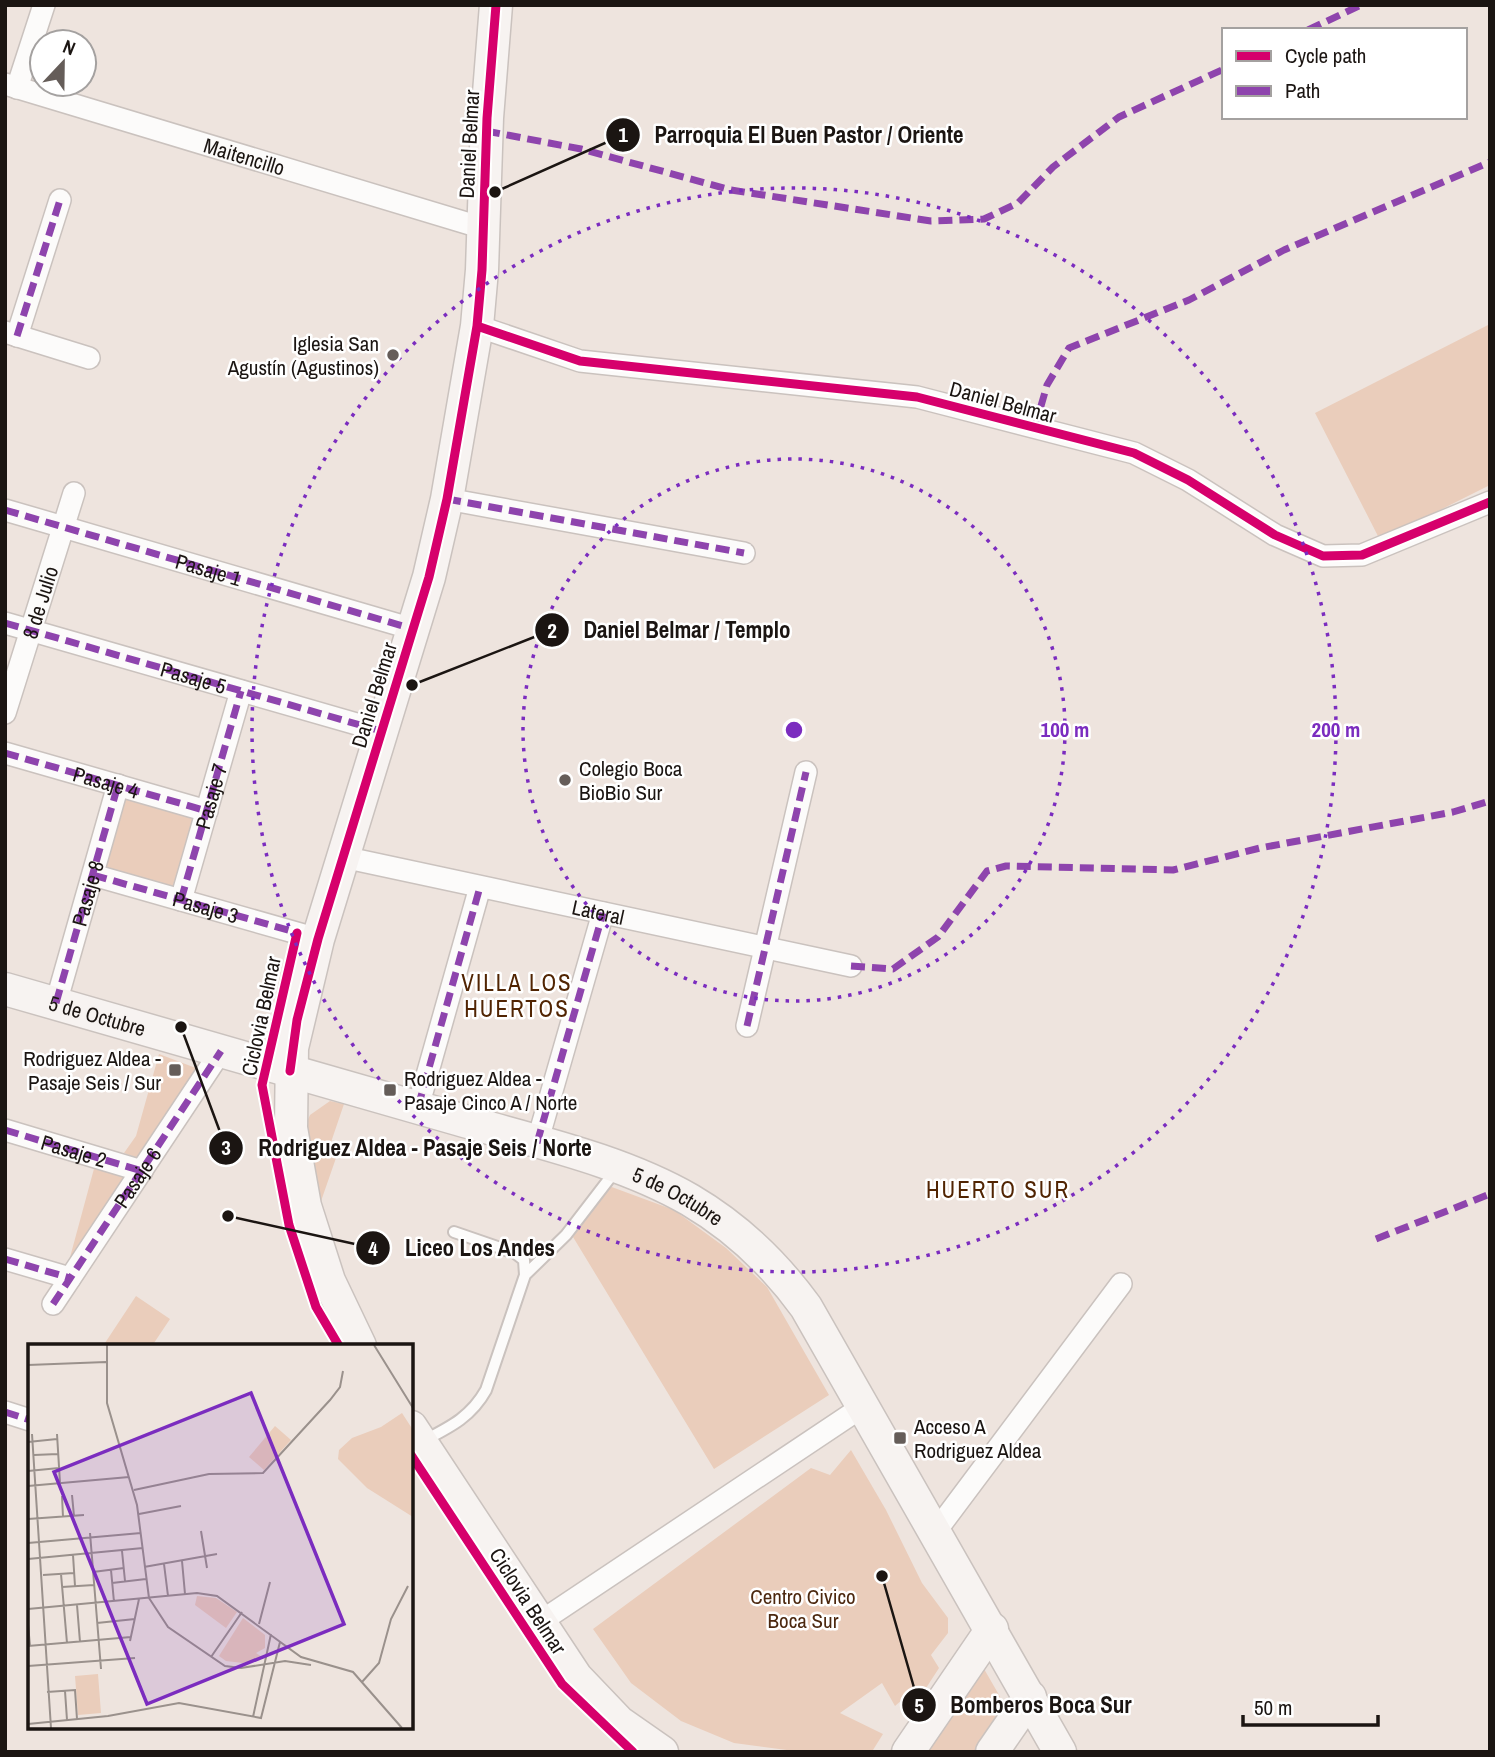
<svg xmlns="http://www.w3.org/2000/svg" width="1495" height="1757" font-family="'Archivo Narrow',sans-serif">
<rect width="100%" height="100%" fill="#eee4de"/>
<path fill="#eacdbb" d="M1490,324V485L1380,540L1315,413Z
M125,793L195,815L172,889L104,868Z
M159,1054L201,1070L140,1159L124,1153L136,1136Z
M330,1101L344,1104L327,1154L336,1158L320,1204L305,1126L310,1115Z
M95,1165L127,1175L69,1261Z
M609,1186L674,1210L726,1248L767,1287L829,1395L714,1469L573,1237Z
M136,1296L170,1319L152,1346H103Z
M851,1450L886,1510L922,1583L948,1618V1633L931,1655L939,1668L917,1702L911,1692L895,1706L882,1683L840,1713L883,1734L873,1750L802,1752L734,1743L681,1721L631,1683L593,1629L811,1468L830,1475Z
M980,1662L1006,1707L976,1752H918Z"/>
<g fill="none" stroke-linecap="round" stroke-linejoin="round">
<g stroke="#cac2be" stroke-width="14">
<path id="lane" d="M454,1232L515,1253L524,1260L525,1275
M423,1441C450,1427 471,1417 486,1390L525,1275L566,1235L616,1170"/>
</g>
<g stroke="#cac2be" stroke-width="24">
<g id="street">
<path id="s1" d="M5,84L483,228"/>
<path d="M17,88L44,5"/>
<path d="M477,326L580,361L917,397L1134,453L1188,480L1275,535L1323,556L1362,555L1490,502"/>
<path d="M5,332L89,358"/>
<path d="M17,336L60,200"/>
<path d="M447,499L744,553"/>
<path id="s2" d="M5,510L413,629"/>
<path id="s3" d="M5,623L381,731"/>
<path id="s4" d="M5,713L74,493"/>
<path d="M5,753L207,811"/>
<path id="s5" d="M343,857L851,966"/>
<path d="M93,875L318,939"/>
<path id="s6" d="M181,900L241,691"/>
<path id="s7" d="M56,1003L118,785"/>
<path d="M747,1026L806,772"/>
<path d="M418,1107L480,887"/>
<path id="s8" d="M5,1130L142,1171"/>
<path d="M537,1143L603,913"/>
<path d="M5,1259L70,1278"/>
<path id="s9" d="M53,1304L221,1051"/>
<path d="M5,1412L30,1420"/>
<path d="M936,1531L1121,1284"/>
<path d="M540,1622L865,1405"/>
</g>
</g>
<g stroke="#cac2be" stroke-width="35">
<g id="secondary">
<path id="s10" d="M5,989C155,1032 305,1074 454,1118C532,1141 619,1159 690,1200C736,1227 774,1263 806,1307L1060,1752"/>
<path d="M360,1346L329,1281L305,1206L291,1128L292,1048L318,939L429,577L447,499L477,326L482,270L487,118L496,5"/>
<path d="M411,1427L576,1677L619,1722L662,1752"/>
<path d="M908,1752L992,1629"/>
<path d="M992,1752L1030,1697"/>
</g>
</g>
<use href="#lane" stroke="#fcfbfa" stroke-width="10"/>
<use href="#street" stroke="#fcfbfa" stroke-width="21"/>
<use href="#secondary" stroke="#f7f3f1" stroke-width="32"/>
<g stroke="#8e44ad" stroke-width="7" stroke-dasharray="14 7" stroke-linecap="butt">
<path d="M1308,30L1361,5"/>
<path d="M486,131L581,149L731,190L931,221L984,219L1018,203L1053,167L1119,117L1224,69"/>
<path d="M17,336L60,200"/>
<path d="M1035,427L1047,385L1069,348L1189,300L1284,250L1490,162"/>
<path d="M447,499L744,553"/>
<path d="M5,510L413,629"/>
<path d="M5,623L381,731"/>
<path id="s11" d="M5,753L207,811"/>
<path id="s12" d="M93,875L302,934"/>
<path d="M181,900L241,691"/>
<path d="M851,966L893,969L938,937L987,871L1006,866L1173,870L1260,848L1453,812L1490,801"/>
<path d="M56,1003L118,785"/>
<path d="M747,1026L806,772"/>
<path d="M418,1107L480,887"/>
<path d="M5,1130L142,1171"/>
<path d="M537,1143L603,913"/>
<path d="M1376,1239L1490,1194"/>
<path d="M5,1259L70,1278"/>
<path d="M53,1304L221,1051"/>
<path d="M5,1412L30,1420"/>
</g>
<g stroke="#fff" stroke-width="13">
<path id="cycleway" d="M477,326L580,361L917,397L1134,453L1188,480L1275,535L1323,556L1362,555L1490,502
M297,933L262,1085L289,1225L316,1307L339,1346
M290,1071L297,1020L318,939L429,577L447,499L477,326L482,270L487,118L496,5
M411,1455L562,1684L633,1752"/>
</g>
<use href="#cycleway" stroke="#d6006c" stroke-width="9"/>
</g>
<g fill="none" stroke="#7b2cbf" stroke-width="3.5" stroke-dasharray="3.5 7">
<circle cx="794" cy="730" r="271"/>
<circle cx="794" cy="730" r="542"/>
</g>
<g fill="#655d59" stroke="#fff" stroke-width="2.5">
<circle cx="393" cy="355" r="7"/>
<circle cx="565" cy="780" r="7"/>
<rect x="168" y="1063" width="14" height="14" rx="3.5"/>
<rect x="383" y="1083" width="14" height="14" rx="3.5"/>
<rect x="893" y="1431" width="14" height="14" rx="3.5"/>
</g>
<g text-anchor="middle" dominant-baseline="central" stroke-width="5" stroke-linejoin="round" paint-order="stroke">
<g font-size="21" fill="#1b1512" stroke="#fff">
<text transform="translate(469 144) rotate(-87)">Daniel Belmar</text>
<text stroke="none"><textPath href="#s1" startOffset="250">Maitencillo</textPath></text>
<text transform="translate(1003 402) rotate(15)">Daniel Belmar</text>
<text stroke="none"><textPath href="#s2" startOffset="212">Pasaje 1</textPath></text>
<text stroke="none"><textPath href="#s4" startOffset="116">8 de Julio</textPath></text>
<text stroke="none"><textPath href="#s3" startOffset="196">Pasaje 5</textPath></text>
<text transform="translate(374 695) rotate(-73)">Daniel Belmar</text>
<text stroke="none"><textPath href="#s11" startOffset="105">Pasaje 4</textPath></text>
<text stroke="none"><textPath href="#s6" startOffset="108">Pasaje 7</textPath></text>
<text stroke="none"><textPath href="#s7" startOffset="114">Pasaje 8</textPath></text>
<text stroke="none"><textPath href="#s12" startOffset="117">Pasaje 3</textPath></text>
<text stroke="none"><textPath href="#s5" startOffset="261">Lateral</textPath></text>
<text stroke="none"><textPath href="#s10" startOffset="96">5 de Octubre</textPath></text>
<text transform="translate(261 1016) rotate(-78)">Ciclovia Belmar</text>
<text stroke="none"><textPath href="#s8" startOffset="72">Pasaje 2</textPath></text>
<text stroke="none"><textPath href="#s9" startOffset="152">Pasaje 6</textPath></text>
<text stroke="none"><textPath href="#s10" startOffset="705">5 de Octubre</textPath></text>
<text transform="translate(528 1601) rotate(57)">Ciclovia Belmar</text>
</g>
<g font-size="21" fill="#1b1512" stroke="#fff" text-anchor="start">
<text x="379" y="343" text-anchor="end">Iglesia San<tspan x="379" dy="24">Agustín (Agustinos)</tspan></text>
<text x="579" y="768">Colegio Boca<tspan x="579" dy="24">BioBio Sur</tspan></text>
<text x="161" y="1058" text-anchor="end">Rodriguez Aldea -<tspan x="161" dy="24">Pasaje Seis / Sur</tspan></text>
<text x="404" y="1078">Rodriguez Aldea -<tspan x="404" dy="24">Pasaje Cinco A / Norte</tspan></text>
<text x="914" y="1426">Acceso A<tspan x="914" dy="24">Rodriguez Aldea</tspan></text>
</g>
<g font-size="21" fill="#4c280f" stroke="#fff">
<text x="803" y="1596">Centro Civico<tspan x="803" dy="24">Boca Sur</tspan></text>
</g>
<g font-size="23" letter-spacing="2" fill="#512402" stroke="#fff">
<text x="517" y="982">VILLA LOS<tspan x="517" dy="26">HUERTOS</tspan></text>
<text x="998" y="1189">HUERTO SUR</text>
</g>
</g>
<g transform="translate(28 1344)">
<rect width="385" height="385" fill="#eee4de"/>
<path d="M374,69L385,86V173L339,144L310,115L311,106L324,94L353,83ZM247,82L263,96L236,126L221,113ZM169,252L188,254L209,268L198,284L167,261ZM215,274L237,291V304L228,309L234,313L215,319L198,317L191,312ZM70,330L73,369L50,371L47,332Z" fill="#eacdbb"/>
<path fill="none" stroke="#9a918c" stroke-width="2" d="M79,1V59L109,161L121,254M346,1L385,64M0,21L78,18M4,90L23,384M29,90L32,139M0,98L29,95M6,111L30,110M0,127L31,124M0,142L101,133M106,146L181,130L235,129L302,56L312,43L315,27M44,151L46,172M34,152L35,173M111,170L153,162M0,175L56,171M173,187L179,224M62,189L73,325M0,199L113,189M94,207L97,237M45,211L47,242M0,215L115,204M154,217L157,250M136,220L140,252M116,223L189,210M83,226L86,258M65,228L96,224M33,230L39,299M15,231L46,229M84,239L118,235M34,243L66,241M121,254L140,283L197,322L213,324L257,317L283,321M49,261L52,298M0,265L169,249L189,252L273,313L325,328L374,384M69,279L107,275M0,280L2,302M231,280L242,238M102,297L111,255M0,302L103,293M183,313L214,268M0,322L107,314M334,338L351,319L363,275L380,242M37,347L39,376M19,348L47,346L49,375M225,373L243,290M0,380L80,372L151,359L233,374L252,298"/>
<path fill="#7b2cbf" fill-opacity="0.15" stroke="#7b2cbf" stroke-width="3.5" d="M223,49L316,280L119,360L26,128Z"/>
<rect width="385" height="385" fill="none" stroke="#1b1512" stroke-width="3.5"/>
</g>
<circle cx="794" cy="730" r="10" fill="#7b2cbf" stroke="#fff" stroke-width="3.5"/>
<g font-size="21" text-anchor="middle" font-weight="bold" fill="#7b2cbf" stroke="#fff" stroke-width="5" stroke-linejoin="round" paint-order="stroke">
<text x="1065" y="737">100 m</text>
<text x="1336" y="737">200 m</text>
</g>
<path fill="none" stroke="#1b1512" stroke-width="2.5" d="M495 192L623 135M412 685L552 630M181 1027L226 1148M228 1216L373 1248M882 1576L919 1705"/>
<g fill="#1b1512" stroke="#fff" stroke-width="2.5">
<circle cx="495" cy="192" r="7"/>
<circle cx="412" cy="685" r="7"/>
<circle cx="181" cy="1027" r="7"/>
<circle cx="228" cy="1216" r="7"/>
<circle cx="882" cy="1576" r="7"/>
<circle cx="623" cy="135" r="18"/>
<circle cx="552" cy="630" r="18"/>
<circle cx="226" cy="1148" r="18"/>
<circle cx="373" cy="1248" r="18"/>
<circle cx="919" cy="1705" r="18"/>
</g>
<g font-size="21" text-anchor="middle" font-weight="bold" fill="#fff">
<text x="623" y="142">1</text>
<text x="552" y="638">2</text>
<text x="226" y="1155">3</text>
<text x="373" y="1256">4</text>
<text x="919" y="1713">5</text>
</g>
<g font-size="23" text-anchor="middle" font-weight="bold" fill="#1b1512" stroke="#fff" stroke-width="5" stroke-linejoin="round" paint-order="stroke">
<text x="809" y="143">Parroquia El Buen Pastor / Oriente</text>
<text x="687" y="638">Daniel Belmar / Templo</text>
<text x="425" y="1156">Rodriguez Aldea - Pasaje Seis / Norte</text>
<text x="480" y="1256">Liceo Los Andes</text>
<text x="1041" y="1713">Bomberos Boca Sur</text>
</g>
<rect width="1495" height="1757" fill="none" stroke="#1b1512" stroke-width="14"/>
<rect x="1222" y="28" width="245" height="91" fill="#ffffff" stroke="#a4a1a0" stroke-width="2"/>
<rect x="1236" y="51" width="35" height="10" fill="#d6006c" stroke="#a4a1a0" stroke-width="2"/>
<text x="1285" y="63" font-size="21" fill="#1b1512">Cycle path</text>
<rect x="1236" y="86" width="35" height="10" fill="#8e44ad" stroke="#a4a1a0" stroke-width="2"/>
<text x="1285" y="98" font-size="21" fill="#1b1512">Path</text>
<g transform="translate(63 63) rotate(22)"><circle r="33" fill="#ffffff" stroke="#a4a1a0" stroke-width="2"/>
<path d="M0-5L12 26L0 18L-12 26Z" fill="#655d59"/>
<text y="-10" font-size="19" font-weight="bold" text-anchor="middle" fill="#1b1512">N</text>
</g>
<path d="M1243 1715v10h135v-10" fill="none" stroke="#1b1512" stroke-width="3.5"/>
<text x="1254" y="1715" font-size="21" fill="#1b1512" stroke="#ffffff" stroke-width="5" paint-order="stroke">50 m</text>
</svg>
